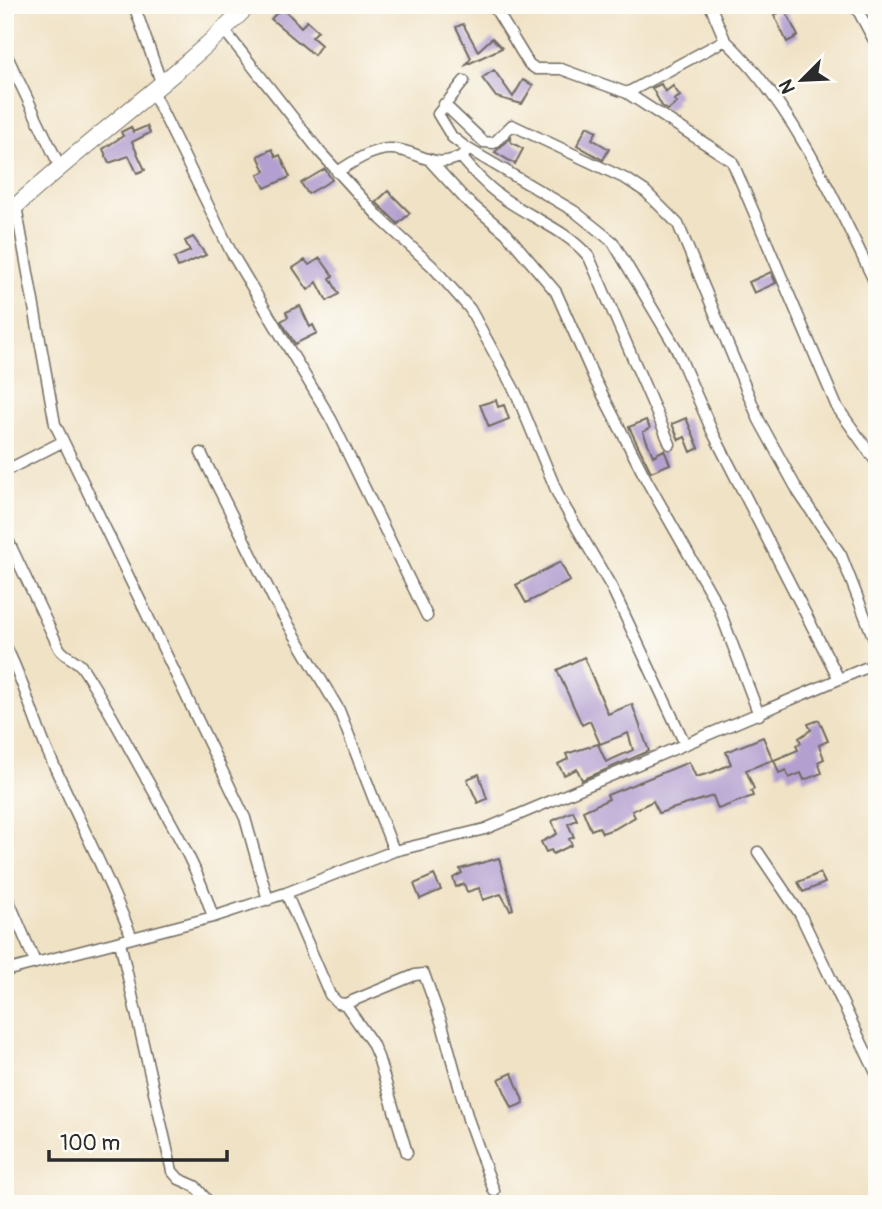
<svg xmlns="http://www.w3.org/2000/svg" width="882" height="1209" font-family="Pangolin,sans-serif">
<rect width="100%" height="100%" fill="#fdfcf7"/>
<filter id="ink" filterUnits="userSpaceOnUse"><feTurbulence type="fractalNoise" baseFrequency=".0143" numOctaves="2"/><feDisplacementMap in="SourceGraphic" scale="14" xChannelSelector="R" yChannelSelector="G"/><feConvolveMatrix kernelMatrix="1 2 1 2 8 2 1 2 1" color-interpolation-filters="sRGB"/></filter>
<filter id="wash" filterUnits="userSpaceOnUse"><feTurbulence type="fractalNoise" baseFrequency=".00686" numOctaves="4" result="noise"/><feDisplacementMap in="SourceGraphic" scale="28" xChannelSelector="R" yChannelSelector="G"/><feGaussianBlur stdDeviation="1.57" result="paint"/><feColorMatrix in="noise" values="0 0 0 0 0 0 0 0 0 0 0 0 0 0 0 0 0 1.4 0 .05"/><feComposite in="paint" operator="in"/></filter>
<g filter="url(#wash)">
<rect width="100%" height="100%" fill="#f0e2c5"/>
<g id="blocks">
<path fill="#b4a0d0" d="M282,7L301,27L307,21L318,31L312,37L321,45L314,55L271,19Z
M785,10L798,36L787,42L774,15Z
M463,24L478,51L492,38L502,48L466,65L471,58L456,27Z
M494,70L513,97L523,80L533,85L522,104L496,97L482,78Z
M661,84L665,92L673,86L680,96L674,100L677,103L668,110L662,106L652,88Z
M147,126L150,133L132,142L145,170L137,173L129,156L109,163L103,149L123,136L121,132L131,127L133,132Z
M587,126L597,131L592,139L609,149L603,160L577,145Z
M511,137V142L523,149L515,164L495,152Z
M272,149L276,157L280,155L290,177L265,188L258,175L265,171L258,156Z
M325,169L332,180L308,194L301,183Z
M388,191L410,213L398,224L376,202Z
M193,237L206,255L178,267L174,258L190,251L185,241Z
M320,258L333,276L330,278L339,294L327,301L317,282L308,290L293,268L305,260L309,265Z
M771,272L776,283L754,293L749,282Z
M300,306L310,327L313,325L317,333L295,344L281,321L288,317L286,312Z
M496,400L498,407L504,405L509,419L489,427L480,405Z
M686,418L699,448L691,452L685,437L679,440L672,424Z
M646,420L650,428L643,432L653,456L664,450L670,464L651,472L629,427Z
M560,562L570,581L526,603L516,585Z
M584,657L608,714L632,704L649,751L582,780L577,769L564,775L558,764L568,759L566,754L598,744L606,762L633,750L628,733L600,744L590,721L582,725L557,670Z
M819,720L828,741L819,745L824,759L818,762L822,773L804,780L801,773L789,778L786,770L779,773L774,760L798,750L796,745L801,743L799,738L811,730L808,724Z
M763,737L773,760L746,770L754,789L751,791L753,796L718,809L713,796L659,813L653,801L632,811L635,817L616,828L602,833L599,827L591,830L583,811L609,799L607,795L689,762L696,777L713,772L731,764L726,752Z
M479,774L487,799L478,803L467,779Z
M573,811L577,820L568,824L574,837L569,839L572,845L553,854L551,850L546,852L541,842L557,834L552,821Z
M499,858L513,909L510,910L501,894L483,900L479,888L467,892L464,884L456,887L453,878L462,873L460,869Z
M820,873L825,883L803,892L798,882Z
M434,875L441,890L420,899L414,884Z
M512,1073L524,1103L512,1108L499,1079Z"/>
</g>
</g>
<g filter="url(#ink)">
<use href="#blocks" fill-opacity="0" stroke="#706b61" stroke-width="2"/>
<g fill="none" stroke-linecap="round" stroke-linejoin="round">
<g stroke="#706b61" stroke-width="13">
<path id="street" d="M134,5L161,82
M493,5L529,64L536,69H561L627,93L725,40L710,5
M855,5L877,46
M224,30L320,152L381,219L432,266L470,309L516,393L559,497L612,588L685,744
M725,40C793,104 837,204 877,287
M5,52L60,167
M464,81L438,114L452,137L465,147L574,211L613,242L676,348L712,431L839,679
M152,91L231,252L331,419L427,616
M627,93L732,161L837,407L877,463
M444,104L484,142L494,143L512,125L628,180L646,192L678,224L759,420L799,493L841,555L877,647
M461,157C473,171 484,184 499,195C528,217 566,229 589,257L670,444
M431,162L465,199L506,233L556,292L595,380L647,481L718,606L759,715
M337,172C353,162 373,148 392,149C420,150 433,173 465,154
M16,206L55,424L245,818L268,900
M201,453L274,600L339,710L394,851
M5,471L62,442
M5,534L59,648C65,658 75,658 82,667C106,703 125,741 146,778C172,824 197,866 213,917
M5,645C23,679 32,715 47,750C75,813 107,873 132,938
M758,852L800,914L877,1075
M5,892L35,962
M286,893L330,995L338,1003L345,1004L415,975L424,974L442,1024L468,1119L494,1191
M120,942L172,1171L179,1179L195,1186L210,1204
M5,971L213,917L286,893L394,851L485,829L877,663
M345,1004L372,1043L378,1057L407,1153"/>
</g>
<g stroke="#706b61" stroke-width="18">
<path id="secondary" d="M5,216C84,142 173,81 249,5"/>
</g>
<use href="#street" stroke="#fff" stroke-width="10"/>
<use href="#secondary" stroke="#fff" stroke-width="16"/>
</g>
</g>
<rect width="882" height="1209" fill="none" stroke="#fdfcf7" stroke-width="28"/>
<g transform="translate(802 80) rotate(246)" stroke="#fdfcf7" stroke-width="5" paint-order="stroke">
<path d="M0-5L12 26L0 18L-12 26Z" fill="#2b2b2b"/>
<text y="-10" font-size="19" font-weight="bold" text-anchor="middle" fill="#2b2b2b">N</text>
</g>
<path d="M49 1150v10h178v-10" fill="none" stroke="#2b2b2b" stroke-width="3.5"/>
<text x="60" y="1150" font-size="21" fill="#2b2b2b" stroke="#fdfcf7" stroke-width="5" paint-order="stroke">100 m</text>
</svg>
